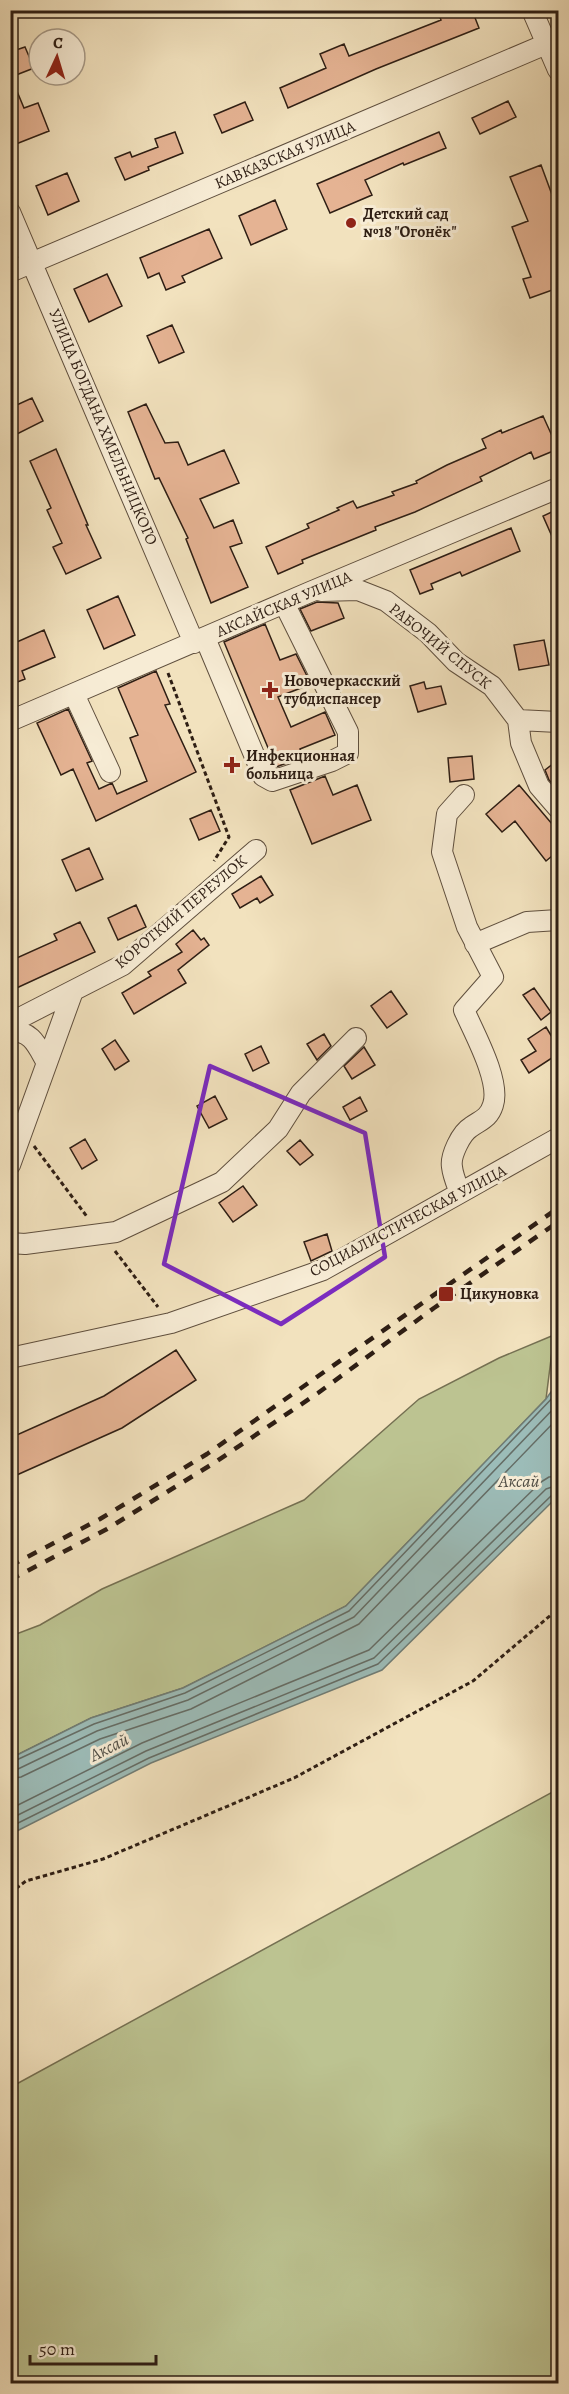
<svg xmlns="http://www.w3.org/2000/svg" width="569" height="2394" font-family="Alegreya,serif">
<rect width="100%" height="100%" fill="#f2e2be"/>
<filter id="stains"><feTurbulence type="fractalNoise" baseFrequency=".00333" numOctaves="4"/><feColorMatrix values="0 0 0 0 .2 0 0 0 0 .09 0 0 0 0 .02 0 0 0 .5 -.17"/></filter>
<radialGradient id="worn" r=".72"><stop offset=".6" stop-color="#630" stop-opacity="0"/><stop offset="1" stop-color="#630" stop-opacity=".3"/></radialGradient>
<path fill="#bcc391" stroke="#757052" stroke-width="1.5" d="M554,1335L546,1399L346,1606L183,1688L91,1718L11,1758V1636L40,1625L102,1589L304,1500L419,1399L499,1358Z
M558,1789V2383H11V2087Z"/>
<path fill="#9cbcb8" stroke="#707d76" stroke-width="1.5" d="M558,1382V1496L382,1670L151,1763L11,1834V1758L91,1718L183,1688L346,1606L546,1399Z"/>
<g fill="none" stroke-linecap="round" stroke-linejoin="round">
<path stroke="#656d66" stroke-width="1.5" d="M10,1763L94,1724L185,1693L349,1611L558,1392
M10,1770L18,1769L97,1731L188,1700L354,1617L558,1404
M10,1779L21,1777L100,1739L191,1709L359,1624L558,1418
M10,1809L142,1743L369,1650L541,1482L549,1477L558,1476
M10,1819L146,1751L374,1658L546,1489L558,1485
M10,1827L149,1758L378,1664L552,1495L558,1493"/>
</g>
<path fill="#e5b393" stroke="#2e1e14" stroke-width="1.5" d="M450,10H472L479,28L376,69L288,108L280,88L326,68L320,54L344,44L349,56L441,20L439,15Z
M25,47L34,68L11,77L24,108L38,103L49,131L16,144L10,130V52Z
M508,101L516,117L480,134L472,118Z
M245,102L253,120L222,133L214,115Z
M175,132L183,153L148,167L149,170L125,180L115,158L130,152L132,157L158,147L155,139Z
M439,132L446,148L404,165L403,163L365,180L372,195L330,213L317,184Z
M541,165L558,211V288L530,298L523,279L531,277L512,227L528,221L510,177Z
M67,173L79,201L48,215L36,186Z
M275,200L287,229L251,245L239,216Z
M209,229L222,258L182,276L185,282L166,290L159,273L148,278L140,258Z
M107,274L122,306L89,322L74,289Z
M172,325L184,352L159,363L147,336Z
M32,398L43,421L15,435L10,425V408Z
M146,404L165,443L178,442L188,465L224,450L239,483L200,499L214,528L233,520L242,543L230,547L248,587L211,603L186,539L188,538L159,478L155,479L128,412Z
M543,416L558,449L534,459L531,452L480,477L482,481L415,512L375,527L376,530L302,560L303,563L278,574L266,547L309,528L307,524L339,510L337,508L353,501L357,508L394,495L392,492L417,483L416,481L447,465L486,448L482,439L501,430L502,433Z
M56,449L88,525H86L101,558L66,574L53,547L62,543L47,510L51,508L30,461Z
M558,509V550L543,516Z
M511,528L520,551L462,576L460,572L431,584L433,589L420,594L410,570Z
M118,596L135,635L104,649L87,610Z
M317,602L338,603L344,618L311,631L300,609Z
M265,624L280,660L296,654L311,684L278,697L291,727L325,712L335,735L300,749L303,757L276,767L224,642Z
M44,630L55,657L22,671L25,679L10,685V645Z
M544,640L549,665L519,670L514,645Z
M156,671L170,704L165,705L196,772L96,821L73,769L61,775L37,723L68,709L92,761L87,763L99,789L112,783L117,794L147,781L130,738L138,735L118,688Z
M424,682L426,689L441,686L446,704L418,712L410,686Z
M472,756L474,779L450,782L448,758Z
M558,760V790L549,780L545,770Z
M325,776L333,795L357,785L371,820L312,844L290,790Z
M519,785L558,831V851L546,861L515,821L502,832L486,814Z
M211,810L220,831L199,840L190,819Z
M89,848L103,879L76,891L62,860Z
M261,876L273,895L260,903L257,898L240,908L232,894Z
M136,905L146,927L118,940L108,918Z
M80,922L95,952L10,991V961L57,940L54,934Z
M193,930L201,940L204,938L209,945L178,970L186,983L134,1014L122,993L151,976L148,972L182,952L176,944Z
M534,988L551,1012L541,1020L523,995Z
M391,991L407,1014L387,1028L371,1006Z
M546,1027L558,1047V1054L529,1073L521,1060L536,1051L528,1039Z
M324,1034L331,1046L317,1060L307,1044Z
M115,1040L129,1061L115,1070L102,1049Z
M261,1046L269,1063L253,1071L245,1054Z
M364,1047L375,1065L352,1079L344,1066Z
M215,1096L227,1119L209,1128L197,1106Z
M360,1097L367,1111L350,1120L343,1107Z
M85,1139L97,1160L82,1169L70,1148Z
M300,1140L313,1155L300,1165L287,1151Z
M243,1186L257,1205L233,1222L219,1203Z
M327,1234L332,1251L311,1261L304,1242Z
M176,1350L196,1380L122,1428L10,1478V1438L104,1396Z"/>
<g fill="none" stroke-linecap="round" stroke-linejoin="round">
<g stroke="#5f4f3e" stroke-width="22">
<path id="minor" d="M532,10L558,70
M10,212L194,643
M10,272L558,39
M321,591L358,590L386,601L428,633L456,662L492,686L518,720L558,722
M205,638L263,776L272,781L332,761L348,753V732L284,603
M74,694L110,772
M518,720L521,743L539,786L558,808
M10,721L310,592L558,488
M475,944L527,922L558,920
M10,1023L123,965L256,850
M10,1031C33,1031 37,1046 47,1063
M10,1165L73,991
M460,1193C457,1185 453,1176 452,1167C450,1156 461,1133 471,1127C481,1120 489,1118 493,1105C501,1081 474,1033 464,1010L493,977L467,927L442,852L447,814L464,795
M10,1243L25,1244L116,1232L222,1182L278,1129L301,1093L356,1038
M10,1358L171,1323L323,1270L558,1138"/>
</g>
<path stroke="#2e1e14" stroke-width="3" stroke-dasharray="4.5 3" stroke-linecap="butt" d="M168,673L229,837L214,861
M34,1146L88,1218
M115,1251L158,1307
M10,1893L26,1881L103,1859L294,1778L473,1681L558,1609"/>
<use href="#minor" stroke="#f7ecd5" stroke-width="20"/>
<path stroke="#2e1e14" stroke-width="4.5" stroke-dasharray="10 10" stroke-linecap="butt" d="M10,1566L100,1519L207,1454L558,1208
M10,1580L107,1529L214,1463L318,1393L434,1308L558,1222"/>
</g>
<path fill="none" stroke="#7b2cbf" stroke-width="4.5" stroke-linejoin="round" d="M210,1066L365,1133L385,1257L281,1324L164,1264Z"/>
<g fill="#8f2418" stroke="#f7ecd5" stroke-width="2">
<circle cx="351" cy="223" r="6"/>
<path d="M267 681h6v6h6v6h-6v6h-6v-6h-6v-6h6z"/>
<path d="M229 756h6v6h6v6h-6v6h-6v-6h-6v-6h6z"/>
<rect x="438" y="1286" width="16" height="16" rx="3"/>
</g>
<g text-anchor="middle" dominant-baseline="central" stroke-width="6" stroke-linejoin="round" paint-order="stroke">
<g font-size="16" fill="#2e1e14" stroke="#f7ecd5">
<text transform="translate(285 155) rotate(-23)">КАВКАЗСКАЯ УЛИЦА</text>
<text transform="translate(103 427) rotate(67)">УЛИЦА БОГДАНА ХМЕЛЬНИЦКОГО</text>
<text transform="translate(284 604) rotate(-23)">АКСАЙСКАЯ УЛИЦА</text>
<text transform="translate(440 646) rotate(39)">РАБОЧИЙ СПУСК</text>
<text transform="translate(181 912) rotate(-40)">КОРОТКИЙ ПЕРЕУЛОК</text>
<text transform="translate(408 1221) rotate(-28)">СОЦИАЛИСТИЧЕСКАЯ УЛИЦА</text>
</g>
<g font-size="16" font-weight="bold" fill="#2e1e14" stroke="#f7ecd5" text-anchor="start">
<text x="363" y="214">Детский сад<tspan x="363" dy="18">№18 "Огонёк"</tspan></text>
<text x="284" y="681">Новочеркасский<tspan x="284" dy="18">тубдиспансер</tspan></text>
<text x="246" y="756">Инфекционная<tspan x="246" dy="18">больница</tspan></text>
<text x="460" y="1294">Цикуновка</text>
</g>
<g font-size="18" font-style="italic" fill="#4f4d45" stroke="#f7ecd5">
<text x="519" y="1481">Аксай</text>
<text transform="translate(109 1747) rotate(-27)">Аксай</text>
</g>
</g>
<rect width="569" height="2394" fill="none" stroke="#f2e2be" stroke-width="36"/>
<rect x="12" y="12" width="545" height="2370" fill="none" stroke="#2e1e14" stroke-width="3"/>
<rect x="18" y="18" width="533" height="2358" fill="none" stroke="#2e1e14" stroke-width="1.5"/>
<g transform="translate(57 57) rotate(4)"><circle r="28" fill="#f7ecd5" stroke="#a79a88" stroke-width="1.5"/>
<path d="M0-4.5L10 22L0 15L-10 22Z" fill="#8f2418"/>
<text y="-9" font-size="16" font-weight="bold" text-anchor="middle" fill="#2e1e14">С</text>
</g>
<path d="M30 2355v9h126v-9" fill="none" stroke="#2e1e14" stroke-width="3"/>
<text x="39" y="2355" font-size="18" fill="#2e1e14" stroke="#f7ecd5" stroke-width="4.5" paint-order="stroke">50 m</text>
<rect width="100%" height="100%" filter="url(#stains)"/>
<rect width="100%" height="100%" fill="url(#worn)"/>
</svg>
